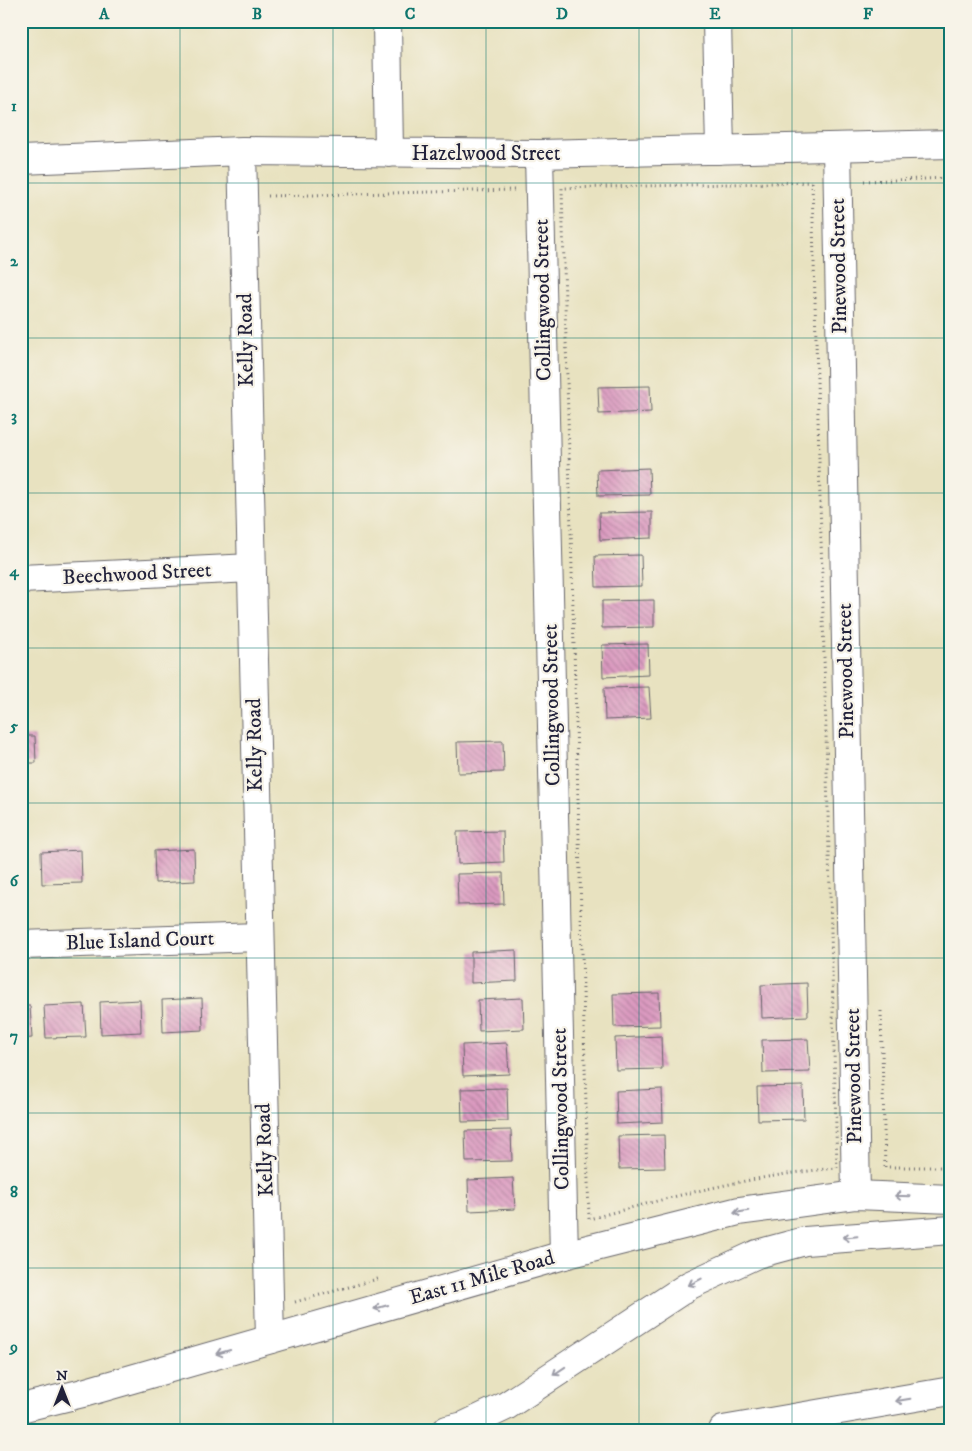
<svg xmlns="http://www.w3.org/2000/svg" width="972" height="1451" font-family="'IM FELL DW Pica',serif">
<defs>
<pattern id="building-back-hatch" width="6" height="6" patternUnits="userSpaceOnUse" patternTransform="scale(1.25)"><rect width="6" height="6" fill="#db9ac0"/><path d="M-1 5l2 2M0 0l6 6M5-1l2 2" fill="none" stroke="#b17d9d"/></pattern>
</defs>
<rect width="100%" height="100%" fill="#f7f3e8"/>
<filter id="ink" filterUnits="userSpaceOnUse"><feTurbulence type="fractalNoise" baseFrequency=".02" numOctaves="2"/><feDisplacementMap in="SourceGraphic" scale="10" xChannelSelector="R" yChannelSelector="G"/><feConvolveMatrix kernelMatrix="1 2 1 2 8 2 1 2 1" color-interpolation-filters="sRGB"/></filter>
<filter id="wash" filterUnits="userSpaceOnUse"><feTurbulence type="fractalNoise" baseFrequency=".0096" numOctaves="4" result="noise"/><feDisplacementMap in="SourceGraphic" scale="20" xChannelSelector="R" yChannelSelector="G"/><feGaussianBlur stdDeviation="1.12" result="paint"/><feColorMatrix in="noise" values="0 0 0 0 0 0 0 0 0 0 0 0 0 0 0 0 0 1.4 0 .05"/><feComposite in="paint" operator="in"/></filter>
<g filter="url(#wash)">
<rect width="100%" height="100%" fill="#e8e2c0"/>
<g id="blocks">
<path fill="url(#building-back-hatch)" d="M650,386L651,412L599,414L598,387Z
M649,468L650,495L598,496L597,470Z
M652,512V538L600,540L599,513Z
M641,555L642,586L596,587L595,556Z
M654,600V627L602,628V601Z
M648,644L649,675L603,677L602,645Z
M649,687L651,718L605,720L604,688Z
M21,736H35L36,763H21Z
M503,741L504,772L458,773L457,742Z
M503,831L504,862L458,864L457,832Z
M194,849L195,881L155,883L154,851Z
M81,850L82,883L42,884L41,852Z
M21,853H24L26,885L21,886Z
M503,873L504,904L458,905L457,874Z
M516,950L517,981L471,983V952Z
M807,983L808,1016L762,1018L761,985Z
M659,993L660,1026L614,1027L613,994Z
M202,998L203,1030L163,1032L162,1000Z
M523,998L524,1029L479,1031L478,1000Z
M140,1000L141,1032L101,1034L100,1002Z
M84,1004L86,1037L46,1038L44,1006Z
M21,1006H30L32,1038L21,1039Z
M661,1036L662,1069L616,1070L615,1038Z
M808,1039L810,1072L763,1073L762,1040Z
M507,1043L509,1074L463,1076L462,1045Z
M803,1086L804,1119L758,1120L757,1087Z
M507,1088L508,1121L462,1122L461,1089Z
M662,1089L663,1122L617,1124L616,1091Z
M511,1130L512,1161L466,1162L465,1131Z
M664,1135L665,1168L619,1169L618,1136Z
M513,1178L515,1209L469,1211L468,1180Z"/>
</g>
</g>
<g filter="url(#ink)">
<use href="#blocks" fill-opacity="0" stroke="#67656a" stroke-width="1"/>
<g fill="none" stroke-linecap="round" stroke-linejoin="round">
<g stroke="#67656a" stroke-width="30">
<path id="street" d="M387,21L389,153
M717,21L720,150
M837,147L856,1195
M242,151L270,1339
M539,154L564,1255
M21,160L242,151L539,154L951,144
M21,579L252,568
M21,945L259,937"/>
</g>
<g stroke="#67656a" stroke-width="30">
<path id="secondary" d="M21,1408L83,1393L564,1255L739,1211L856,1195L951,1199"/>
</g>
<g stroke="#67656a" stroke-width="30">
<path id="highway" d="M447,1430L464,1426L506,1406L690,1285L757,1254L805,1241L951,1230
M723,1430L951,1391"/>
</g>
<path stroke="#67656a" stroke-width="3" stroke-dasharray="1 4" stroke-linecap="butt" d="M864,181L951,178
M812,182L837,1168C749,1176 674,1196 589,1219L562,188Z
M268,196L514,190
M881,1011L885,1167H951
M295,1302L381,1278"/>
<use href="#street" stroke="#fff" stroke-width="28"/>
<use href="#secondary" stroke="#fff" stroke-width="28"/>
<use href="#highway" stroke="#fff" stroke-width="28"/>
</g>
<defs><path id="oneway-shaft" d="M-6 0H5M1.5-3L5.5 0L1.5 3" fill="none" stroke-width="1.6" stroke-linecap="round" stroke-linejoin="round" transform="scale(1.25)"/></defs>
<g stroke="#9c9ca7">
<use href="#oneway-shaft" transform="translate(902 1196) rotate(-178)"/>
<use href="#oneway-shaft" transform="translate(741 1212) rotate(170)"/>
<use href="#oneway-shaft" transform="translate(850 1237) rotate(174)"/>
<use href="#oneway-shaft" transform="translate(695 1282) rotate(153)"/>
<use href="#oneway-shaft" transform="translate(381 1307) rotate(164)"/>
<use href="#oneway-shaft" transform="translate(223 1352) rotate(164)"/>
<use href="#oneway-shaft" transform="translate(559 1371) rotate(146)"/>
<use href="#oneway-shaft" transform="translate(903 1400) rotate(170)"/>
</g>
</g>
<path fill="none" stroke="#0f766e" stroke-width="1" stroke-opacity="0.55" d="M180,21V1430M333,21V1430M486,21V1430M639,21V1430M792,21V1430M21,183H951M21,338H951M21,493H951M21,648H951M21,803H951M21,958H951M21,1113H951M21,1268H951"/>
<g text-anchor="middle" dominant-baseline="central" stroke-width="4.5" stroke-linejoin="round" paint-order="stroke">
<g font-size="21" fill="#22223b" stroke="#f7f3e8">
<text x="486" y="154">Hazelwood Street</text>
<text transform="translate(839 266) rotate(-91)">Pinewood Street</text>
<text transform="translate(543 300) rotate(-91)">Collingwood Street</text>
<text transform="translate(246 340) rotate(-91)">Kelly Road</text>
<text transform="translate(137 574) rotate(-3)">Beechwood Street</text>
<text transform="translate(846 671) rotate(-91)">Pinewood Street</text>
<text transform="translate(552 705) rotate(-91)">Collingwood Street</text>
<text transform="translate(255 745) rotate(-91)">Kelly Road</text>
<text transform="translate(140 941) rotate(-2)">Blue Island Court</text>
<text transform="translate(854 1076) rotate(-91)">Pinewood Street</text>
<text transform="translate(561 1109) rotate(-91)">Collingwood Street</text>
<text transform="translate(265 1150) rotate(-92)">Kelly Road</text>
<text transform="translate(482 1278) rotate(-16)">East 11 Mile Road</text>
</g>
</g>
<rect width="972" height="1451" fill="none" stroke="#f7f3e8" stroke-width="55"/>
<g transform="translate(62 1388)" stroke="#f7f3e8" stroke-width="4" paint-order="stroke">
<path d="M0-4L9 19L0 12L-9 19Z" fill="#22223b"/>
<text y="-8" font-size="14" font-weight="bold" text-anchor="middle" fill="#22223b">N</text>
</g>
<rect x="28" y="28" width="916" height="1396" fill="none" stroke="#0f766e" stroke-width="2"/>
<g font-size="16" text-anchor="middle" font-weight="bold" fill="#0f766e">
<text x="104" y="19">A</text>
<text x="257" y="19">B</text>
<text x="410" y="19">C</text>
<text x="562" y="19">D</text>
<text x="715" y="19">E</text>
<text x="868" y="19">F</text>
<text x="14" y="111">1</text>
<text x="14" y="266">2</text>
<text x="14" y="421">3</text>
<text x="14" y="576">4</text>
<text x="14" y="731">5</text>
<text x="14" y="886">6</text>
<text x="14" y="1041">7</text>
<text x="14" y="1197">8</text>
<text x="14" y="1352">9</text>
</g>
</svg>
